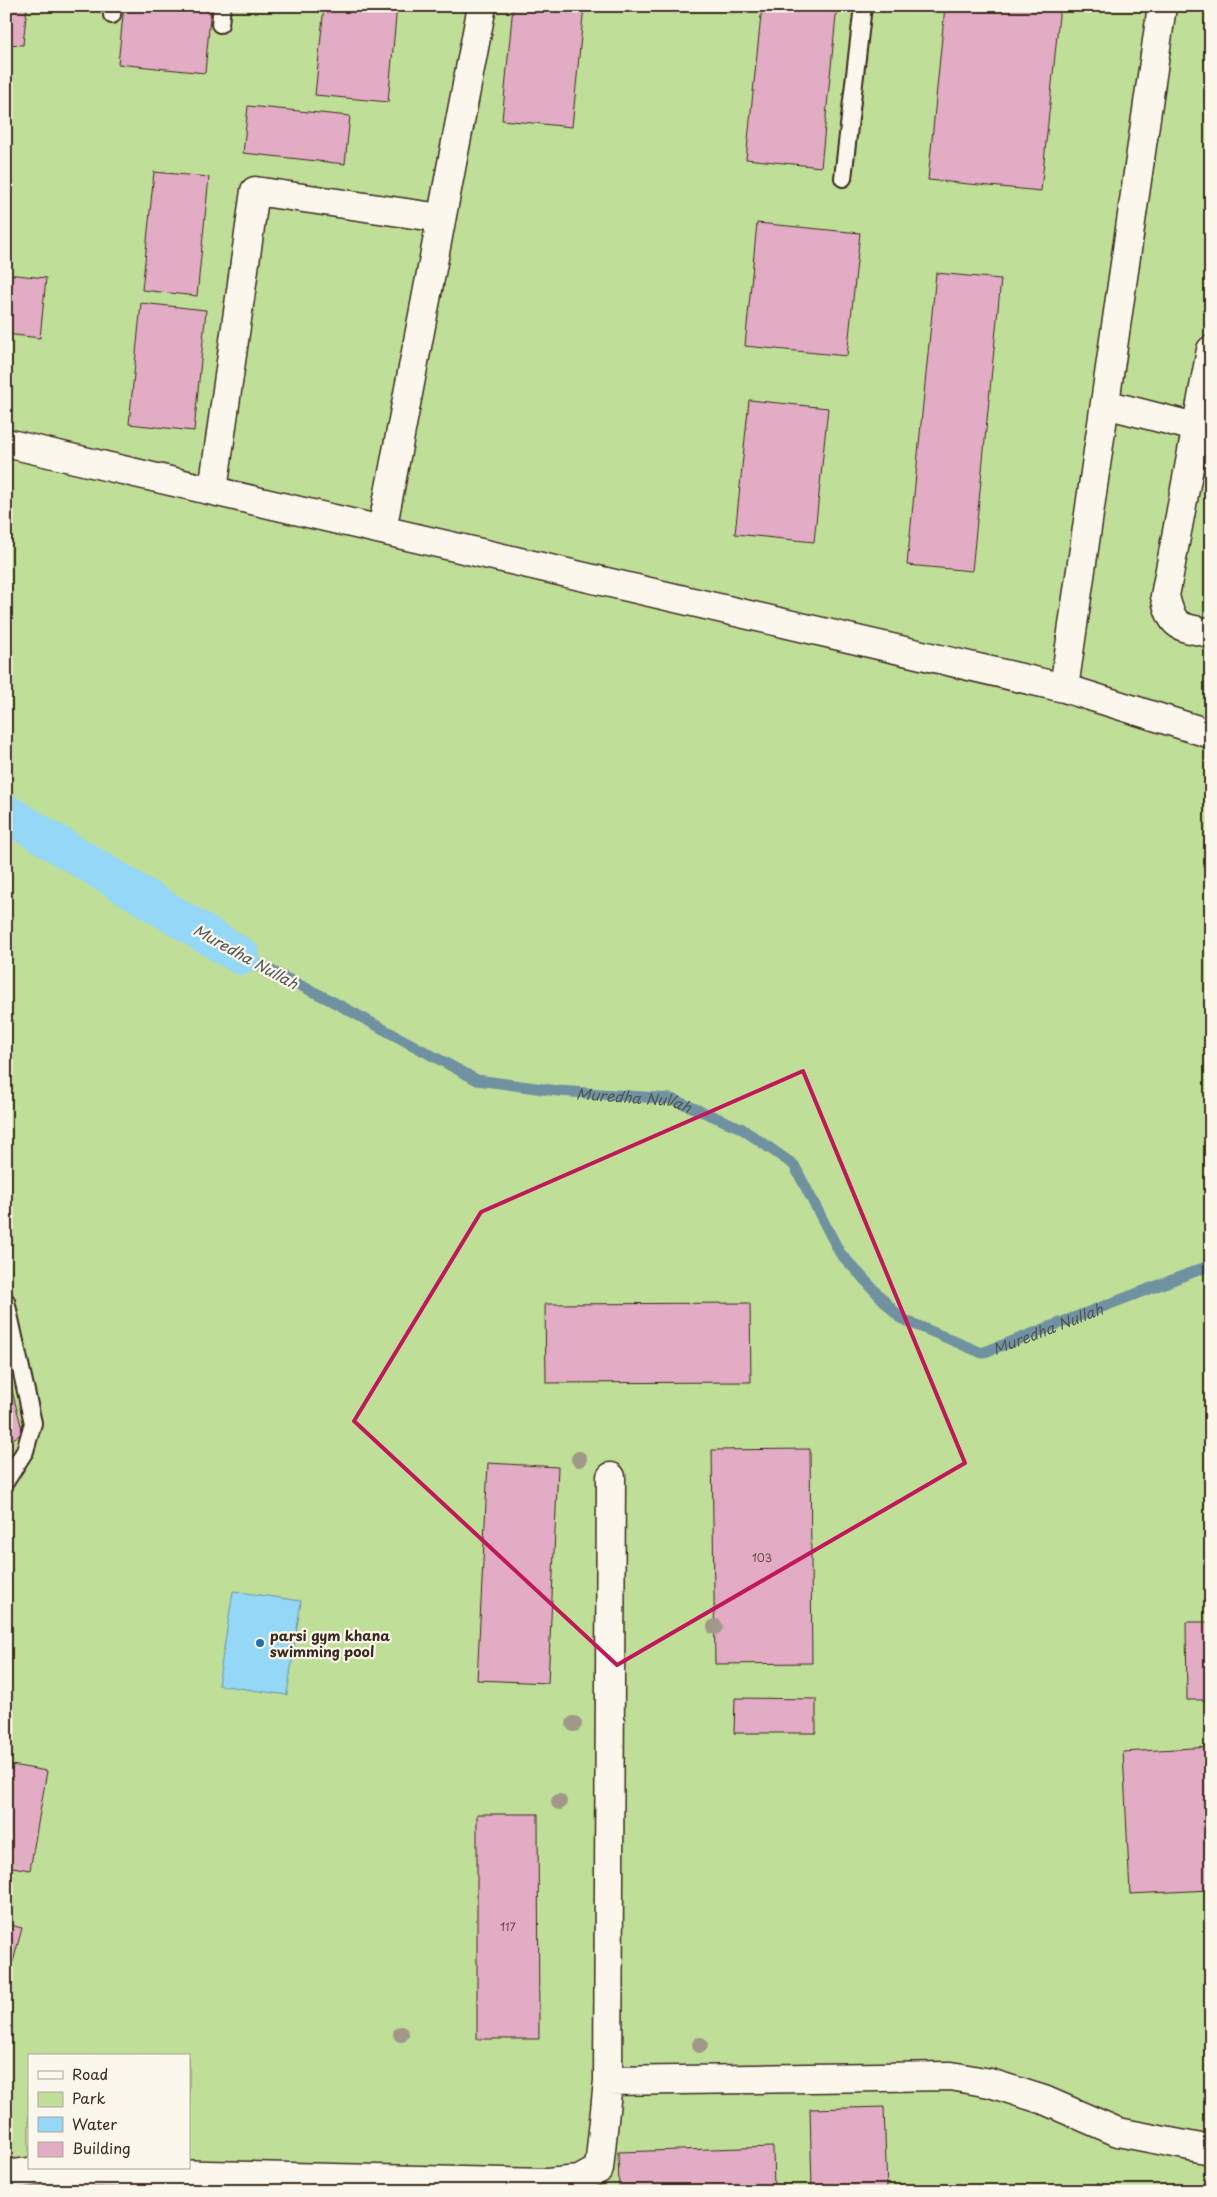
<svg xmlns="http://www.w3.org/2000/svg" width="1217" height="2197" font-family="'Playpen Sans',sans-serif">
<rect width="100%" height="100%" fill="#f6e8e4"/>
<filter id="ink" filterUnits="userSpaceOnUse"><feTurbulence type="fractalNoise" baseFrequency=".02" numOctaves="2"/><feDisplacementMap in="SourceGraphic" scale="10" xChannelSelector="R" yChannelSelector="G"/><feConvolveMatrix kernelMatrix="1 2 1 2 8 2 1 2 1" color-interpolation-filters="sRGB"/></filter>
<g filter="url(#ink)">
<path fill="#bfdf98" stroke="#7d845b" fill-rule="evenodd" d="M6,6H1211V2191H6ZM29,2056H189V2168H29Z"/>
<path fill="#94d7f6" stroke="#7092a0" d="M233,1591L301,1601L287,1695L218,1685Z"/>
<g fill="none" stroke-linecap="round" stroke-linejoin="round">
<path stroke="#7092a0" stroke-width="11" id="s1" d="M241,956L328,999L477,1080L558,1091L672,1099L741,1128L794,1165L840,1253L900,1318L982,1353L1206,1267H1211"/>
<path stroke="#94d7f6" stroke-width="38" d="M6,813L241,956"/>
</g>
<path fill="#e2acc4" stroke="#3b2a1e" d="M6,6H27L23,45L6,44Z
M124,6H211L205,73L118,64Z
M324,6H397L388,102L315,95Z
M513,6H584L572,127L502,120Z
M762,6H837L821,167L746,159Z
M945,6H1060L1041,191L928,180Z
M248,106L350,116L345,164L243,153Z
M154,172L209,177L197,296L142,290Z
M757,223L860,233L847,356L745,346Z
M936,273L1001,279L972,571L907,565Z
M6,274L46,278L40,338L6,334Z
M141,303L206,310L194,431L129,424Z
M749,400L828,408L814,542L735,534Z
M750,1303L751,1382L546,1383L545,1304Z
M6,1368L23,1433L6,1443Z
M810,1449L812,1663L715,1664L712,1450Z
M488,1463L558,1467L548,1683L477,1680Z
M1186,1622H1211V1700H1187Z
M735,1698L816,1699V1733H734Z
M1211,1747V1890L1130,1894L1123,1752Z
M6,1764L47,1771L30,1870L6,1866Z
M477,1814H538L539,2039H477Z
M6,1924L22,1928L13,1962L6,1960Z
M884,2107L887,2191H812L810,2109Z
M773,2147L774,2191H619L618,2152Z"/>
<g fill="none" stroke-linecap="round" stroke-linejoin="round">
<g stroke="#3b2a1e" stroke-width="20">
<path id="lane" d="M112,15L113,6
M220,24L222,6
M843,178L863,6
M6,1301L33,1423L25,1451L6,1481"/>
</g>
<g stroke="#3b2a1e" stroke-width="31">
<path id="street" d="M1211,350L1165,596C1173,629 1179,627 1211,633
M1105,404L1211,431
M6,443L1064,688L1211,734
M213,490L255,191L441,218
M382,530L482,6
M1064,688L1162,6
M608,2081L951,2076L990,2083L1044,2100L1118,2132L1211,2150
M6,2175L38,2171L547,2183L579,2180L599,2169L608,2081L611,1477"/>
</g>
<use href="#lane" stroke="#fbf7ec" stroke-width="16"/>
<use href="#street" stroke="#fbf7ec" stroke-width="28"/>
</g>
<g fill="#a19888">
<circle cx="579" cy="1459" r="8"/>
<circle cx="715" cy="1627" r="8"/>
<circle cx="574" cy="1724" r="8"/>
<circle cx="559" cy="1802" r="8"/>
<circle cx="401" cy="2034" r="8"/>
<circle cx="700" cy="2045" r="8"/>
</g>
</g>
<path fill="none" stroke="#c2185b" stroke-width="4" stroke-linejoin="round" d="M803,1071L965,1463L617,1665L354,1421L481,1212Z"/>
<circle fill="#1f6fb2" stroke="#fbf7ec" stroke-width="2" cx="260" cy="1643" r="5"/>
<g text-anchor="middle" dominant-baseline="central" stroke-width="4.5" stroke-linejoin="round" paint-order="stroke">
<g font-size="11" fill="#654a48">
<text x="762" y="1557">103</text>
<text x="508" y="1926">117</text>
</g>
<g font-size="14" font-weight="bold" fill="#3b2a1e" stroke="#fbf7ec" text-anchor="start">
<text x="270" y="1635">parsi gym khana<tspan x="270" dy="16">swimming pool</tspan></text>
</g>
<g font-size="15" font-style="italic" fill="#515554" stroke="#fbf7ec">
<text transform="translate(246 956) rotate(29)">Muredha Nullah</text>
<text stroke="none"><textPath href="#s1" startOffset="425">Muredha Nullah</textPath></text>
<text stroke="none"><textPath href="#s1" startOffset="949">Muredha Nullah</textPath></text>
</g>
</g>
<rect width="1217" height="2197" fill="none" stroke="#fbf7ec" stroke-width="25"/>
<rect x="12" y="12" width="1192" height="2172" fill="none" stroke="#3b2a1e" stroke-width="2" filter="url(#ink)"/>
<rect x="28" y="2054" width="162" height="115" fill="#fbf7ec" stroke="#aea59a"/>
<rect x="38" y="2071" width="25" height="8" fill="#fbf7ec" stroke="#aea59a"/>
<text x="72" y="2080" font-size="15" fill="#3b2a1e">Road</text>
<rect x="38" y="2092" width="25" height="15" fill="#bfdf98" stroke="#aea59a"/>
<text x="72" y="2104" font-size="15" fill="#3b2a1e">Park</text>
<rect x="38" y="2117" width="25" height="15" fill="#94d7f6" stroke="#aea59a"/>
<text x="72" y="2130" font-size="15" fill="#3b2a1e">Water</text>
<rect x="38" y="2142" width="25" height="15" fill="#e2acc4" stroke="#aea59a"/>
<text x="72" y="2154" font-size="15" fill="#3b2a1e">Building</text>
</svg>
